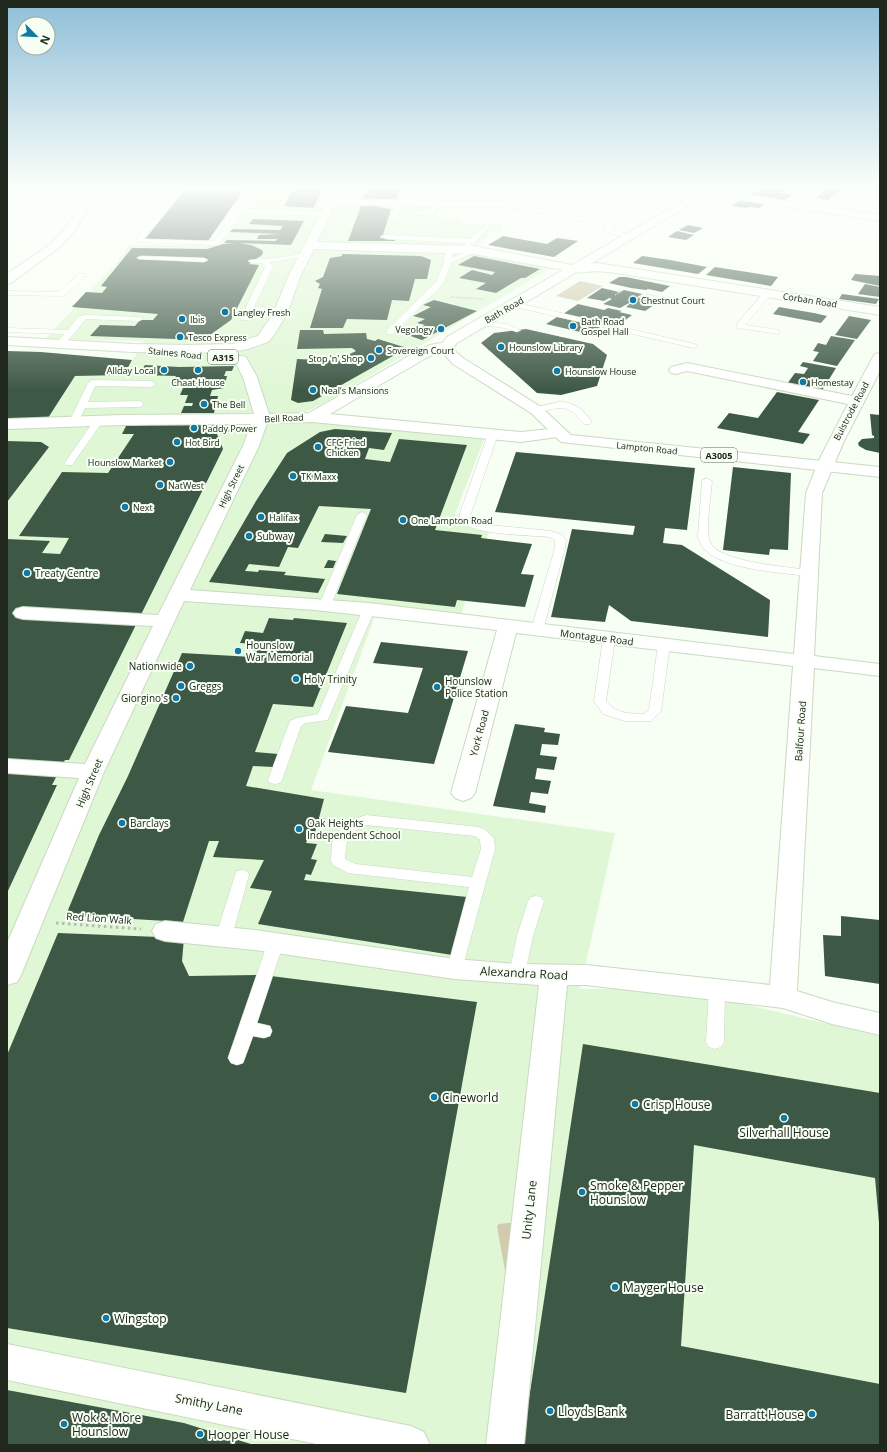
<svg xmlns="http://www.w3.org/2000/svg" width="887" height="1452" font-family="'Open Sans',sans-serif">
<rect width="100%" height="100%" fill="#f7fef3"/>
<path fill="#e0f7d5" d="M264,187H431L430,190H420L415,205L439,206L436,218H460V223L504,225L501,232L492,231L478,245L476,253L551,268L319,406L303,413L485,437L455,514L493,519L461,614L379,605L311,790L615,833L580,989L675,988L880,1036V1445H7V419L48,418L75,376L124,375L144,341L45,339L116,264L129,245H219Z"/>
<path fill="#d2cbad" d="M580,281L603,286L578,301L556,296Z
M518,1222L506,1276L497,1226L499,1224Z"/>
<path fill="#3e5846" d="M295,187H324L313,208L284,206Z
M369,187H401L396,201L362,200Z
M762,187H796L787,192H778L792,195L781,202L748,196L760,188L775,191Z
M828,187H844L828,200L816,198Z
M185,190L243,191L208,241L145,239Z
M739,201L746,202L748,201L764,205L759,208L749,207L746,208L731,206Z
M361,206H378V207L391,209L383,235H381L380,238L395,239V241H348Z
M253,219L304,221L291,245L240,243L251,245L262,250L263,253L261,256L252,261L249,264L259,265L231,320L203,340L90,336L100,325L135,326L140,320H153L158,314L72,307L86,292L102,293L107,287L101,286L132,248L207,249L223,244L235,243H224L227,240L276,241L277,239H257L259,235L280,234L230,232L233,229L280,230L283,226L249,224Z
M688,225L703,228L694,233L679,230Z
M677,231L694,235L686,240L668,237Z
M503,236L547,244L557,238L578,241L554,257L488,245Z
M342,254L421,256L431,260L427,279H415L409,301L392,300L387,320L347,319L343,328H310L322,289L318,288L320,284L315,281L323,277L330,258L342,256Z
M474,256L540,269L525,278H521L496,293L476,289L486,283L459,278L472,270L492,275L495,272L458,265Z
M642,256L670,260L707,267L698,274L633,263Z
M715,267L747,272L778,277L771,286L706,275Z
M855,274L880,276V286L851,280Z
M619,277H626L670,286L662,292L648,289L646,290L631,288L609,283Z
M865,284L880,287V297L858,294Z
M602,288L619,292L615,295L624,290L642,294L634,299H637L641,297L660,301L645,311L626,307L631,303H629L620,308L603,304L612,299L609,298L604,301L587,298Z
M842,294L879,299L876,304L839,299Z
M434,300L477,311L422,340L402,333L404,332L410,334L425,325L417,323L425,319L413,316L431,307L423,305Z
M578,304L604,310L608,308L622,311L619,312L632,315L624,321L617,319L612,323L563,314Z
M779,307L814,313L827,316L821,323L773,314Z
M849,316L871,320L857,339L835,335Z
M557,317L600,327L589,334L546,324Z
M526,329L593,344L607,355L597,386L561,395L537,393L481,343L494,333Z
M300,330H323L324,334L366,333L367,339L375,341L378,339L407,348L313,401L298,403L291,400L297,359L343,361L342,358L356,351L352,348L297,349Z
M831,336L855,340L837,366L813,361L819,352L813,351L818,343L826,345Z
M7,351L41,352L132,360L124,375L75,376L48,418L7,419Z
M803,362L836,368L828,381L808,378L807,380L826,383L823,389L787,384L795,373L804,374L808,368L800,366Z
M145,365L179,367L234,366L232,371H226L224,376H227L224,388L212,390L210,396H218L214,413H181L184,406H192L193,403H185L188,395H180L185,383H172L176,376L142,375L146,368H143Z
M777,392L819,400L798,432L810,434L803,444L717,428L729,413L758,418Z
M870,414L880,415V453L866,450L859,446L858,443L862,439L874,438V436L872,435Z
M168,424H238L233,432L219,431L217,434L223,449L69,760H65L52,785H57L7,893V539L50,541L42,553L60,554L69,538L19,536L62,472L108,473L134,434H122L126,426Z
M335,429L392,433L384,450L369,448L365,459L390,462L399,439L467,445L435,530L482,535L481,538L532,544L521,574L534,575L525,607L457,600L455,607L337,594L371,509L319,506L298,548L288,547L279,567L249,564L245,571L258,572L259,570L286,572L284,575L325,579L318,593L209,582L256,501L287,453L320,432Z
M7,441L41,442L49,447L7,502Z
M516,452L695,468L687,530L665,528L663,543L682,545L770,600L768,637L631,621L609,605L605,622L551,617L572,529L633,535L635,526L495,512Z
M733,467L791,473L788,550L770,549L769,555L723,550Z
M325,534L347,536L343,543L321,542Z
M328,560L336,561L333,568H324Z
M269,618L293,620L294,618L347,623L313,707L273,704L255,752L278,754L273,767L253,766L246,786L324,799L319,818L326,819L322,827L317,826L315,832L311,831L306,843L317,844L311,859L317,860L311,875L306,874L304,880L467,897L452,955L258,924L272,891L250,888L264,860L213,857L219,841H209L183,922L66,915L99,835L128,776L182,653L252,657L257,644L240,643L245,631L263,633Z
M381,642L468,651L434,764L328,752L346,706L408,713L423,668L373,663Z
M515,724L545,728L544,732L560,734L558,745L542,744L540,755L557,757L554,770L537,768L535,779L551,781L548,794L531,792L529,803L546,806L545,813L493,806Z
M841,916L880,920V984L825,976L823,935L841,936Z
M58,933L184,938L182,961L189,976L263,975L477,1002L406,1393L7,1328V1055Z
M583,1044L880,1093V1234L875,1178L694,1145L681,1346L880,1384V1445H522Z
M7,1390L184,1423L254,1445H7Z"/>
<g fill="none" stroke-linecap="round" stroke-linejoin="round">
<g stroke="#c9dac0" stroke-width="1">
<path id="lane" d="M179,187H287L284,190H260L245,209L326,212L329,214L326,216L242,213L220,242L215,245L137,242V238ZM188,189L254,190L214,241L143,239L184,190Z
M409,187H415L411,203L408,205L405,203Z
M845,187H852L826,211H822V209Z
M399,201L402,203L397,218L392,219L391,218L396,203Z
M436,202L439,204L433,213L412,216L409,214L412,212L429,210L434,203Z
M539,208L609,223L615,226L611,230L634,236L631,238L605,232L604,230L607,226H605L539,212L534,213L523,227H519L518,226L530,211Z
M487,224L489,225V227L475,242L467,248L464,246L466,243L386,239L383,237L386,235L470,239Z
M449,246L452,248V258L472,249L477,250L451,263L443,284L393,334H387V330L437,281L444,262L446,248Z
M305,253L307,254V256L270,262L273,267L254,307L282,308L286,310L285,312L252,311L248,320H242L241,318L265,267L263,263H252L248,261L250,260L279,258Z
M141,256L204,258L208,260L204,262L139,259L137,258Z
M79,274H85L86,276L64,296L7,295V291L59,292Z
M765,291H768L772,293L745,325L779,330V334L737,328V324Z
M511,302H514L694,344L698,346L694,348L511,306Z
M85,315L139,317L143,319L139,321L86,319L63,346H60L56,344L64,334L7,332V328L68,330L78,317Z
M478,321L506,324L521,330L517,332L505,328L481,325L477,323Z
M92,380L151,381L155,384L151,387L95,386L88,402L140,401L144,404L140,407L85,408L77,424H71L69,422L88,383Z
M559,402C575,402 583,409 592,422L590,424H584C568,402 560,407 536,413L532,410L533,408Z
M98,418L103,421L72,465H66L64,463L66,461L95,419Z
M493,431L498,434L469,519L489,525L551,531L562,535L566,540L565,548L543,630L541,632H533L531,630L555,548V540L549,537C530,535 470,535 459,520L460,513L488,434Z
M707,478L712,481C711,495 705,531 710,542C717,562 789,567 808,570L814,573L812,575L808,576C780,572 705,570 698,537L702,481Z
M362,512L367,515L331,605L329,607H321L319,605L357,515Z
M369,606L373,607L375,609L329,717L328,720L306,723L301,726L282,780L280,783L275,784L270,783L268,780L290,721L297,718L318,714L363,609L365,607Z
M609,635L613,636L615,639L606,701C617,714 627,713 643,714L649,710L658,645L660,642H668L670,645L661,711L651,721H625L603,714L594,701L603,639L605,636Z
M366,815L479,827L484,829L494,838L495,849L461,973L455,975L449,973L447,969L469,887L348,873L333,865L331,861L332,843L343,824ZM367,825L475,836L480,840L481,849L472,877L356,864L345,859C347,837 347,833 367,825Z
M242,870L247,871L249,875L232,936L230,940L224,942L218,940L216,936L235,875L237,871Z
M536,896L541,897L544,901L533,936L525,974L523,978L517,980L511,978L509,974L517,936L528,901L531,897Z
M276,936L282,938L284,942L257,1023L270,1026L272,1031L270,1036L264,1038L253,1036L243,1063L237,1065L231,1063L228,1058L268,942L270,938Z
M717,983L723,985L725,989L724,1042L721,1047L715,1049L709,1047L706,1042L709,989L711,985Z"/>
</g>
<g stroke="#c9dac0" stroke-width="2">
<path id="street" d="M93,187H103L72,234L60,247L11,283L7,284V274L52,243L64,230Z
M707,189L880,215V221L703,194L702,192Z
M332,199L518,202L523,205L518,208L328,204L327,202Z
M597,263L880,307V315L616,273L597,271L574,273L570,272L568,269L570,266Z
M447,342L452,343L454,346L452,349L439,352L426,358L330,414L521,432L559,428L565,430L567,433L565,436L521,442L312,422L267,423L259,446L190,590L369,603L794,654L806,493L820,458L848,404L687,371L676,374L671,373L669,370L671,367L687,363L852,396L873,357L875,354L880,353V371L844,441L822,493L814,656L880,664V676L814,668L797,991L832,1002L880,1013V1035L832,1024L783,1008L586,985H567L524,1445H486L539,985L455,979L255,950L165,941L156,938L152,931L156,924L165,921L255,930L455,959L517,964L586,965L770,985L793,666L516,633L475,793L471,798L463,801L455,798L451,793L497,630L315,610L184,601L104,772L21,975L17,982L7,985V943L79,778L7,773V759L85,764L153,626L23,619L16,617L13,613L16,609L23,607L158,615L243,446L251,424L121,425L7,429V419L121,415L254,414L243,377L234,360L236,357L241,356L246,357L257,377L269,414L309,413L416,352L430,345Z
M7,1344L411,1426L424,1432L430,1445H321L7,1380Z"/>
</g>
<g stroke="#c9dac0" stroke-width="2">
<path id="primary" d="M334,187H344L317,242L474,246L572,265L707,187H720L457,343L454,346L456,352L463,358L541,407L571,435L880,467V477L561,442L531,413L453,364L443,353L440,346L447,337L563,270L474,254L314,249L300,277L287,314L274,335L268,342L248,349L232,352L188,353L133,352L7,345V337L133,344L188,345L232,344L258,336L273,314L288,277Z"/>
</g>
<path stroke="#b4bbb0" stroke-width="1.5" stroke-dasharray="1 1.5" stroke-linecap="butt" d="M646,294L656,296
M615,295L620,292L619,288
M451,297L484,299
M636,299L644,293"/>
<path stroke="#b4bbb0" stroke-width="3" stroke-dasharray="2.5 3.5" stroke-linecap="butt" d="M56,923L141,929"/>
<use href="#lane" fill="#fff" fill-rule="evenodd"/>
<use href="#street" fill="#fff" fill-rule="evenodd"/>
<use href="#primary" fill="#fff" fill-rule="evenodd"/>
</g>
<linearGradient id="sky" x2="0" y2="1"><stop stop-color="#8ebed8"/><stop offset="0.48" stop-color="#fbfffa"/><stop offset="1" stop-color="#fbfffa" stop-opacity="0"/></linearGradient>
<rect width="887" height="391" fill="url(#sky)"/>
<g fill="#0f7ba5" stroke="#f7fef3" stroke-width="1.5">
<circle cx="633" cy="300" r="4"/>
<circle cx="225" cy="312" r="4"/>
<circle cx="182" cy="319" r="4"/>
<circle cx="573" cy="326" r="4"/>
<circle cx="441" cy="329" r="4"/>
<circle cx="180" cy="337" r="4"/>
<circle cx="501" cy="347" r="4"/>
<circle cx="379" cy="350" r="4"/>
<circle cx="371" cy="358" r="4"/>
<circle cx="164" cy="370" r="4"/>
<circle cx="198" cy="370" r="4"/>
<circle cx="557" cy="371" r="4"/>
<circle cx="803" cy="382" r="4"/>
<circle cx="313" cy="390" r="4"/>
<circle cx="204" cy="404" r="4"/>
<circle cx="194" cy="428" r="4"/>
<circle cx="177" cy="442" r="4"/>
<circle cx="318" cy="447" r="4"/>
<circle cx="170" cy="462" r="4"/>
<circle cx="293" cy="476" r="4"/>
<circle cx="160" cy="485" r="4"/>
<circle cx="125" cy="507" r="4"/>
<circle cx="261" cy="517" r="4"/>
<circle cx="403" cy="520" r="4"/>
<circle cx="249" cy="536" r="4"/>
<circle cx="27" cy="573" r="4"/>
<circle cx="238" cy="651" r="4"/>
<circle cx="190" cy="666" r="4"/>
<circle cx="296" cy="679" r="4"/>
<circle cx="181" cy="686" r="4"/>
<circle cx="437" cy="687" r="4"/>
<circle cx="176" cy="698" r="4"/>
<circle cx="122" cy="823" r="4"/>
<circle cx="299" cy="829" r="4"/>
<circle cx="434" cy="1097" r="4"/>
<circle cx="635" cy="1104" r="4"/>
<circle cx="784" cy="1118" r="4"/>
<circle cx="582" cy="1192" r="4"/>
<circle cx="615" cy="1287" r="4"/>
<circle cx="106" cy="1318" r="4"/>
<circle cx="550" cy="1411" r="4"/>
<circle cx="812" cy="1414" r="4"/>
<circle cx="64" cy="1424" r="4"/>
<circle cx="200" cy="1434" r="4"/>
</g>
<g text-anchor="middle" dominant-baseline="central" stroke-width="4" stroke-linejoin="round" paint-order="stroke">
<g font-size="9" fill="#20271d" stroke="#f7fef3" text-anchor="start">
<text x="641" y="300">Chestnut Court</text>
<text x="233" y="312">Langley Fresh</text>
<text x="190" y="319">Ibis</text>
<text x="581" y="321">Bath Road<tspan x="581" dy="10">Gospel Hall</tspan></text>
<text x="433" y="329" text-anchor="end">Vegology</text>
<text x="188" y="337">Tesco Express</text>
<text x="509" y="347">Hounslow Library</text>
<text x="387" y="350">Sovereign Court</text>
<text x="363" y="358" text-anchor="end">Stop 'n' Shop</text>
<text x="156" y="370" text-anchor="end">Allday Local</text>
<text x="565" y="371">Hounslow House</text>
<text x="198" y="382" text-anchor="middle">Chaat House</text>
<text x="811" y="382">Homestay</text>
<text x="321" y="390">Neal’s Mansions</text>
<text x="212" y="404">The Bell</text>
<text x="202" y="428">Paddy Power</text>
<text x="185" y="442">Hot Bird</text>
<text x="326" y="442">CFC Fried<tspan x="326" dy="10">Chicken</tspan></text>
<text x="162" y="462" text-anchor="end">Hounslow Market</text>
<text x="301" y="476">TK Maxx</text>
<text x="168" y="485">NatWest</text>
<text x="133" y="507">Next</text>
<text x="269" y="517">Halifax</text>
<text x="411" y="520">One Lampton Road</text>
</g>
<g font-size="9" fill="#20271d" stroke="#f7fef3">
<text transform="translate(810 300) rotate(9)">Corban Road</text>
<text transform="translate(504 310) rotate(-30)">Bath Road</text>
<text transform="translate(175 353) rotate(6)">Staines Road</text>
<text transform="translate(851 411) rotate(-62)">Bulstrode Road</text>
<text transform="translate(284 418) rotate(-3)">Bell Road</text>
<text transform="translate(647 448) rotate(6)">Lampton Road</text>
<text transform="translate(231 486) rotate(-64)">High Street</text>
</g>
<g fill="#f7fef3" stroke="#60685d" stroke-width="1">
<rect x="208" y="350" width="30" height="14" rx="3"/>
<rect x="701" y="448" width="36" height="14" rx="3"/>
</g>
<g font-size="9" font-weight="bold" fill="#20271d">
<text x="223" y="357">A315</text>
<text x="719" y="455">A3005</text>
</g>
<g font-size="10" fill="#20271d" stroke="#f7fef3" text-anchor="start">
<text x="257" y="536">Subway</text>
<text x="35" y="573">Treaty Centre</text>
<text x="246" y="645">Hounslow<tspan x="246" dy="12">War Memorial</tspan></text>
<text x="182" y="666" text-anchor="end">Nationwide</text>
<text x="304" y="679">Holy Trinity</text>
<text x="445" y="681">Hounslow<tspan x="445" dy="12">Police Station</tspan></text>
<text x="189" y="686">Greggs</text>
<text x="168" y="698" text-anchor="end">Giorgino's</text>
<text x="130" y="823">Barclays</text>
<text x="307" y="823">Oak Heights<tspan x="307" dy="12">Independent School</tspan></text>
</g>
<g font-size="10" fill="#20271d" stroke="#f7fef3">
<text transform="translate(597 637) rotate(7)">Montague Road</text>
<text transform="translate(800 731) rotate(-86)">Balfour Road</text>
<text transform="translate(479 733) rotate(-75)">York Road</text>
<text transform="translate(89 783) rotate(-67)">High Street</text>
<text transform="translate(99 918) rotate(4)">Red Lion Walk</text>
</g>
<g font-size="12" fill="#20271d" stroke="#f7fef3">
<text transform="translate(524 973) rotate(3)">Alexandra Road</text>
<text transform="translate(529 1210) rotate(-84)">Unity Lane</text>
<text transform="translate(209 1404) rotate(11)">Smithy Lane</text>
</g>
<g font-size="12" fill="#20271d" stroke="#f7fef3" text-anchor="start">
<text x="442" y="1097">Cineworld</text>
<text x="643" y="1104">Crisp House</text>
<text x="784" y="1132" text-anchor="middle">Silverhall House</text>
<text x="590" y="1185">Smoke &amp; Pepper<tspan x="590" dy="14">Hounslow</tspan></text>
<text x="623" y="1287">Mayger House</text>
<text x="114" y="1318">Wingstop</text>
<text x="558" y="1411">Lloyds Bank</text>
<text x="804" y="1414" text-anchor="end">Barratt House</text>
<text x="72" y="1417">Wok &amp; More<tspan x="72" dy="14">Hounslow</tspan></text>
<text x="208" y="1434">Hooper House</text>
</g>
</g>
<rect width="887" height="1452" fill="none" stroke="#20271d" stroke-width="16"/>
<g transform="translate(36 36) rotate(114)"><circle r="19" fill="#f7fef3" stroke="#a1a89d"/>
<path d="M0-3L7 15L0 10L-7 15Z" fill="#0f7ba5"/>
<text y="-6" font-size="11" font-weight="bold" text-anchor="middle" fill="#20271d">N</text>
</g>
</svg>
